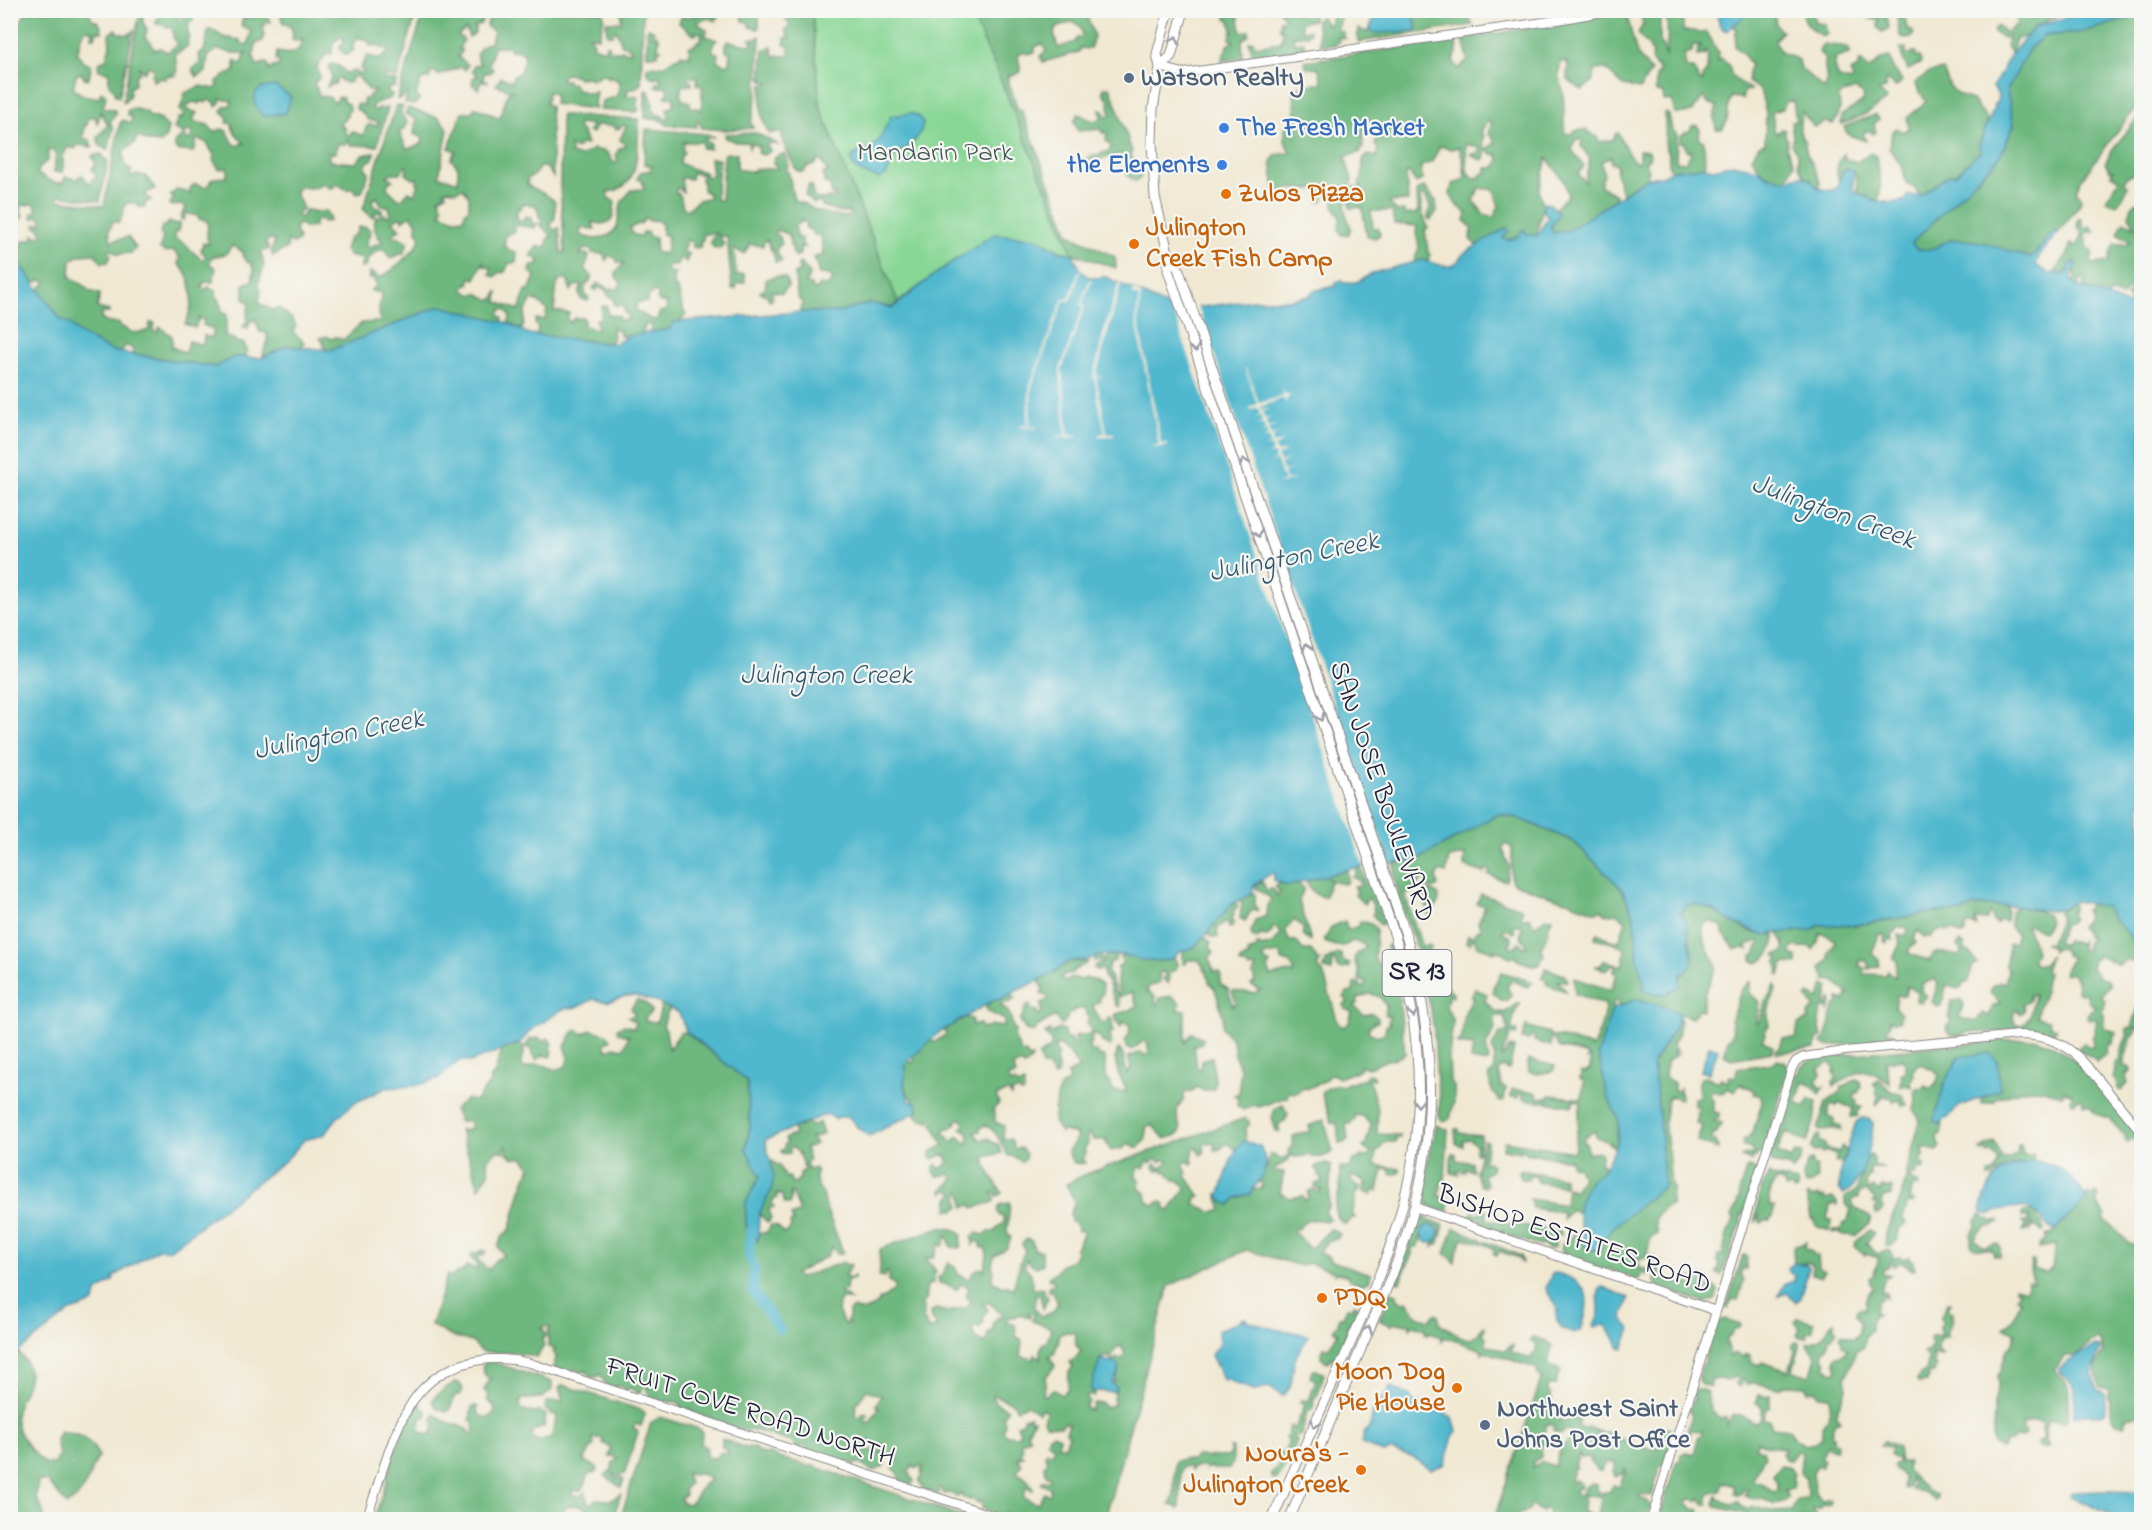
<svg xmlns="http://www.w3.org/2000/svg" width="2152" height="1530" font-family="'Indie Flower',sans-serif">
<rect width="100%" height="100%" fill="#f6f6f2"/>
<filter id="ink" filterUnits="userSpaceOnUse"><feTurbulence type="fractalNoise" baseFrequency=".0167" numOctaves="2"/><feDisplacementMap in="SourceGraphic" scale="12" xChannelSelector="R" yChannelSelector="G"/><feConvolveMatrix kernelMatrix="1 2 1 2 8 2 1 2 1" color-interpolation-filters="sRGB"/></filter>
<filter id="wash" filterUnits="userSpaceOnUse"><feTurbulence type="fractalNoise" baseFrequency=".008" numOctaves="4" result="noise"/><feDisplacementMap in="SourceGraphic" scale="24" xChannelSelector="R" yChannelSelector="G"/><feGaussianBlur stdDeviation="1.35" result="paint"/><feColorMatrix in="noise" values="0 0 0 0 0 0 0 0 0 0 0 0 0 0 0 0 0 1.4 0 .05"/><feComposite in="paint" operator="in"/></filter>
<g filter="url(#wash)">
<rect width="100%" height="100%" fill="#f0e8d1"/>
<path fill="#89d796" stroke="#567c68" stroke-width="1.5" d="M812,11H970L999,76L1073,254L1062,252L1036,238L957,258L898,302L820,107Z"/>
<path fill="#6eb87f" stroke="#486d5d" stroke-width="1.5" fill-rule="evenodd" d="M1683,10V31H1695L1701,33L1705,31C1712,37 1713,46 1718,53L1717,62L1721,58L1729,66L1732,77L1751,90L1744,91L1742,100L1740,98L1731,97C1725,108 1732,117 1722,129H1716L1714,117L1717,106L1707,103L1704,96L1692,112L1676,114L1674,112L1672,100L1664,101L1663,93L1656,92V76L1660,70C1645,57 1655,60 1650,48C1647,42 1641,40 1638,33L1643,25L1640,11H1656L1660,17V42L1664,46L1665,57C1668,50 1668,19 1666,11ZM1693,45H1699L1702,47L1698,48L1697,56L1705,55V51L1708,52L1707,71L1703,76V81H1699L1694,68H1686L1684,54L1692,52Z
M27,11H88L93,20L99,22L102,30V32L97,31L95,37H92L93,31L86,29C78,36 81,45 77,53L83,62L91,65L89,79L84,78L81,73L76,75L73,89L83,95L99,98L101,92H103L106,96L103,108L114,109L116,113L110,122L113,129L108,151L99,145L98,137L108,125L101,112L97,124L96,118L89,116L87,125H85L83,138L90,140L92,147L78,145L75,149L68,147L63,156V172H54L56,154L51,150H48V160L41,166L37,174C46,177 54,186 64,182L65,177L78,179L79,176L83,175L88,183L91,184L92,179L97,178L92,169L96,164L92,156L102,154L103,158L108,161L100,201L58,195V200L104,206L120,123L123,120L131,123L132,117L128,116L127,111L132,108L147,112L148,116L159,119L168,127L166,137L161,143L149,142L137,136L135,143L123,152L125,165L132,171L130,175L132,177L137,175L145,176L155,188L144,195L151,200L145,203V207H138V203H126L120,222H113L109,230L111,241L128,237L136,248L131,253L117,254L110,249L109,252L111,256L108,262L102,263L95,254L80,255L71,260L70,277L85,286L89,291L100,294L97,308L110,311L109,313H102L101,319L108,323H118C128,333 135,335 149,330L150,323L153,322L155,324L153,331L157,332L160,327L172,336V347L185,353L189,341L203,345L204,336L212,338L213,329L203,325L204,320L199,318L195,328L185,324C195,304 195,280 178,263L180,258L174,251L164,252L160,248L163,237L160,233L162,226H166L169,222L174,224L180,223L178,231L174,233L176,240L186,244L189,249L203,260L206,256L201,251L203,243L209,244L207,237L208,221L199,219L198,216L186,213L184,220L181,219L183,211L187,208L181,205L171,206L169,204L174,199L170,195L178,189L191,194L190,188L195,184L205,187L211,183L210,181L213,178L227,177V168L219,169L213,160L214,155L206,142L196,139L195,150L192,152L176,150L174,143L183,136L189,140L193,134L191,130L184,134L174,129L178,118H183V113L180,110L185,93L201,86L215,89L218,86L217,81L227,74H230L235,71V61L239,64L244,61V56L247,53H232L218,49L208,57L206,72L197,77L192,70L200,63L199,53L204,52L208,31L211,29L223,37L240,40L242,44L248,45L251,31L241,26L243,18H254L255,11H259V13L267,16L271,22H266L265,26H261L264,31L263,41L255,44V52L252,56L255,58V63L260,66L261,64L267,63L269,70L273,67L278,66L280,62L276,60L277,52C290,55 298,55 303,40L301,38L300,41H294L292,39L293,35L291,27L283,23L280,13L284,11H417L397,78L385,76V79L396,81L395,87H390L387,92L392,94L391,98L373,104L372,108L376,111L378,108L383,109L388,107L377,146L351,145L347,140L346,144H337L336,153H329V161L356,163L362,155L375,153L372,160L368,161L365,168L369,172L362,192L356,193L352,188L347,190L336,183L333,188H329L328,186L320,184L318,187L308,188L301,186L295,192L303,208L297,214L298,217L301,218L305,210L313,211V213L326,211L330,217L329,221L324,222L321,219L314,222V227L305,228L301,224L295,226L296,234L299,237L298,241L293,244L288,241L287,248L273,256L271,251L275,241L270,239L265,242L269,249L260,252C267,263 262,273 258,284L261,291L259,303L272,310L279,308L292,319L296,326L293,332L304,342L302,348L287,346L262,358L267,342V333L260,332L255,319L249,323L248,329L244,328L243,326L248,320L247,315L250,303L244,299V284L252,281L254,270L251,263L247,262L243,256V252L232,245L226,254L211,257L210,264L216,268L213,282H204L202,288L205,290L208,287L216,290C215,299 222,304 222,312L227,315L225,337L234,339L236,342L243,343L247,349L246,357H234L216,367L133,354V349L126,345L121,352L112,351L79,334L70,324L60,319L39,290L46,282L41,280L35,284L13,254L23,241L32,239L34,234L38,237L42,235L41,229L35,226L37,223L42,225L41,218L38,216L34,219L31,215L33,213L37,212L35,204L22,205L21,213L24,217L21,220H15L11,229V38ZM341,37L345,40L340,46V50L346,55L354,50L352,49L355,39C361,37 369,39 370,46L377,45L381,48L388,49V52C376,64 380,57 367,56L360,69L363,71L362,74H359L355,71L346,73L339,66L331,64L329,67L332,76L327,87L336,83V79L340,78L341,81L346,83L351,82L352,77L357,76L369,90L376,91L369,95L370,98L364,99L363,102L364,105L357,104L356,109L362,112L368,120L379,122L377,126L370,124L367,126L363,136L352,131L350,135H347L344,127L339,125L347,116V111L350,110L349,105L343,101V98L338,97L337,101L334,102L329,97L320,96L314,83L320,77L317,67L327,53L332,54L333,43ZM220,99L232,101L231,105L225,106L222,111L228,118L227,123L232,124C232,133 241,138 245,144L241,143L239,146L234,144L227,131L222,129L214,132L208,125L195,122L193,119L198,113L188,110L187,105L194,102L200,104L201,101L206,103L207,100L215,102L216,107L220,103Z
M140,11H143V23L147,29L145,38L151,42L154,50L160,48L167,52L177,45L173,37L172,27L166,28V26L156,24L157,19L163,13L149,11H176L179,21L182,20L180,11H195L193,21L189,23L188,33L190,37L187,40L188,45L180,52L175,53L177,73L175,76L168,75L165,79L159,78L153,81L152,74L154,71L152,67H148L144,72L139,67L140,72L135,77V85L130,87V95L125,102L123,101Z
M424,11H474V14L477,15L476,11H485L481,24L475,26V33L469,37L466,29L458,35L464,40L459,48L462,51L458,57L468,65L465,70L461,67L438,76L437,72L430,73V78L421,80L416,95L419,99L414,105L405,103L408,93L401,99H397Z
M495,11H602L604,17L599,37L589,36L594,42L593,46L605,50L606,45H609L610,51H620L621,50L630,52L631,50L628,46L622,45L616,30H614L613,35L607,34L606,22H621V11H643L641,84L634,89H629L626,95L632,97L634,95L638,97V111L636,112L600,110L602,101L617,96L620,82L611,77L609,79L608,76L599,75L598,78L591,79L589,77L578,78L575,75L567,74L562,76L561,80H567L568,84L573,83L578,91L581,90L586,93L596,92L594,103L596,109L554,104L555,94L548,91L546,104L550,106L553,177L546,167H540L533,176L528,178L527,185C537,191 547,193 555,202V218L550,225L554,230L559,228L561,252H565L560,186L561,115L639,119C637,147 642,188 608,192V198L615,202L613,217L610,222L601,224L592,222L595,229L580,228L581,236L597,239L610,235L617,227L621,203L631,190L644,189L642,180L637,179L641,172L651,170L652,166L644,164L646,129L707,134L714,137L704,138L710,144V149L702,148V142H684L683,149L684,153L681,156L680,164L688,166L689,168L705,172L706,177L712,176L710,158L719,159L716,200H721L724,155L727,153H737V169L753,172L755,169H776L775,164L773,163L774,158L782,154H785L789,165L786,168C793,180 789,189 795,201C805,202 809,208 818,211C828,215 839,217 849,217L850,212H839L822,206L821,202L813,203L805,195L809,185L812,186L813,196L817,199L835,198V194L831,195V186L824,182L823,173L828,172L820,159L814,165L808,166L803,172L796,170L783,142L782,133L777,132L770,134C759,119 761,103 762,85L768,84L769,82L764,81L761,77L764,50L772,46L773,55L789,56V46L784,45L785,38L789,37L785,29L789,28V21H786V11H812L820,107L898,302L893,308L870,303L840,312H800L803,302L799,300L796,290L795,273L799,272L798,264L801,263L810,274L806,283L811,285L813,289L816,290L819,285L826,286L833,280L830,275L819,274L814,257L823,256L821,235H814L812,231L805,227L807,224L802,220L801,223L795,224L797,238H802V245L805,247H800V254L796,257L792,252L793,247H791L788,234L776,230L775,233L780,237L781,244L776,250L782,261L775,262C776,254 769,249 767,240L764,241L763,246L750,244L744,254L734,249L736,275L744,274L745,282L737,284L736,289H732L727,236H719L724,244L719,249L713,247L710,242L716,233L703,234V240L699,242L701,246L698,248L693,247L692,242L686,240V245L683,248V252L689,254L686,262L680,257L677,265H668V272L676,274L673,275L675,288L678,289L682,307L686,315L679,322H674L670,329L650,332L652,325L646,324L642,334L625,337L620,336L619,330L612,328L613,337L610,344L537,335L538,327L535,324L536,319L545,320L547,310L537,301L532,299L525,312L524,325L521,330L509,323L510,315L506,310L502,309L499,315L503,318L502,322L440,306L331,350H325L323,342L320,338L326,336L331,339L336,337L343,340L362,323L380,322L379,309L382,293L371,291L372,289L377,288L374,279H369L370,272L376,275L378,278C387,276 413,252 418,244C419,241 420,237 420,234L416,230L418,224L410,215L403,221L402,218L398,217L393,222L400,229L397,232H394L393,236L399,237L408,242L404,253L390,258L384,249L373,252V255L367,259V266L361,268L362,259L349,256L345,250L349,238L356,234L359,227H366L371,231L366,244L368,248L376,244L379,245L382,241C375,234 372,227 376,217L385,214L387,216H391L389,206H382L377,197L372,200L373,206L382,210V213L375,212V216L372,217L363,209L396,105L403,107L400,113L407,122L405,129L399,132L407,149L422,144L423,138L414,134L416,119L405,114L408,108L439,118L448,129L439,177H444L458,182V167L451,159L456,151L449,148L462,112H472L474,108H477L500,118L508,92L513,91L496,85L501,77L512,82L513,77L520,72L525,57L521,51H510L509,47L506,45L503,47H494L489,65L493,69L490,73H484L483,79L488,82L481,81L478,89L472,84L473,78L478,76L472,71L474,65H480L476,55C479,49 483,43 490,43L494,32L486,26L489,19L493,17L496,13ZM579,124H591L588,132L592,133L596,125L615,126V129L620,128L623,125L626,126L620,140L624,143V147L620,148L616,154L618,162L614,163L607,152L593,149L580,157L571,154L570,145L573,148H578L580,144L587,145L583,133L578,128ZM405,166L407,167L406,174L413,179L417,178V183L419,185L414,194L409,191L402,199H398L387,188L388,183L393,180L387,176L392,173H401ZM692,173L702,174L701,181L703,182V190L709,194V198L698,200L687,210L683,207L680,195L675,192L677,188L683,192L681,178L691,179ZM463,188L469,196V208L465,212L464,218L455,219L440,213L443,208L439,198L446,194L444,191L449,189L455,191ZM522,204L536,205L540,219L542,220L543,222L539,224L552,236L548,238L546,247L537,246L531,255L539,261L537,266L532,265L530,271L535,276L530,289L526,290L519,310L497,302L498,291L493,300C486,299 483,295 476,293L472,295L463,290L466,284H469L471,277L475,279L483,262L484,266L491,268L490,275L496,277L498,273L505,272L509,263H516L517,253L510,251L504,245L506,235L514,232L515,225L535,228L537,224L531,222V218L525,216L523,221L517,219V208L521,209ZM645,218L650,221L656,220L662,224V234L668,236L666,253H656L655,238L650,237L647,232H643L641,236L634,235L631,232L630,228L639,224H641ZM584,249L592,250V253L604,254L605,260H607L608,255L617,259V262L624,263L616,272V277L621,283L618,289L610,288L609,290L605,286L598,283L593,288L596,291V288L605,289L609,297L614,298V305H623L625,314L629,315L627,320H619V316L608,315L607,306H602L601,319H596L597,329L584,326V318H574L570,323L567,318L569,313L554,311L557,285L560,280L567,279L571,291L574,286L582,285L579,294L581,299L588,301L589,298L585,295V286L591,280V276L585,268L589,256L587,254L580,255ZM655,292L659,295L657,299L660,302L667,303L666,311L660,312L657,320L650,319L635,310L638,302H647L649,295Z
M705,11H717V12L713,13L719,17L715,21L709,18L699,21L698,23L707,30L706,36L717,40L713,44V52L718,53L717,61L726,65L729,62L730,52L726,51V44L729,41L749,45L752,43L750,39H756L760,36L757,95L752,119L750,122L754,128L724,130L702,128L698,121L696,122L697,127L667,125L661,120L645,118V90H648C651,97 654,102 652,109L654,110L655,114L662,116L667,120L669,117L667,108L673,107L674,98L665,97L668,93L667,87H656L657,83L661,81L659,76L654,78L647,74V67L653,65L656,67L665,65L675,58H678L681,54L690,56L689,47L696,44L697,41H700L702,33L696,32V35H694L679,23L681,17L693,16V14L697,16ZM688,77H697V85L702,86V109L700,111L699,108H691L690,102L681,99V86L692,85V82L688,80Z
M745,11H759V29L750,27L749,22L743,21L742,16Z
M970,11H1035L1043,17L1051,14V11H1085L1094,36L1090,49L1080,48L1079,52L1043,62L1040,56L1046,51L1042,44L1035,47V52L1028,54L1023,52L1018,56L1021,72L1007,77L1018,110L1021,109L1069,234L1115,257L1116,268L1073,254L999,76ZM1072,22L1078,24L1082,32V37L1077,38L1075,42L1058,48L1054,33L1056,28Z
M1228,11H1238L1241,32L1249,31V35L1242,40L1243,58L1221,61L1228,45L1234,41L1230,39L1231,32L1234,31L1231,28L1230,20L1226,18Z
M1278,11H1313V20L1301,22L1302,31L1309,30L1310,32L1308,35L1294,36V43L1304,42L1305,48L1256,56L1252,54L1249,42L1253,41L1255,46L1281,42L1283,32L1279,26L1281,25L1280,20H1283L1284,16Z
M1333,11H1344L1337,30L1343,32L1345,38L1338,37L1339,42L1335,45H1320L1316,20L1321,16L1326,24H1330Z
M1409,11H1469L1470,21L1473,25L1358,42V29L1367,32L1370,28L1372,32L1414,15Z
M1750,11H1774L1776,25L1782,32L1775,40C1780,57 1786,53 1799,60L1801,69L1825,89C1830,79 1822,69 1826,60L1819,52L1823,44L1848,47L1849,54L1836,58L1834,67L1839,78L1851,81L1853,79L1850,72L1857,69L1859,62H1862L1866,68L1870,69L1881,59L1890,57L1893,68L1902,81L1896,87L1886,80V88L1879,91L1887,99C1872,111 1860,118 1841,124L1842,115L1863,102L1862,94L1856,89L1843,93L1839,97L1840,110L1838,111V117L1833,124L1826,122L1814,127L1802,112C1800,123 1797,132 1805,142C1805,160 1817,167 1820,184L1817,187L1810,179L1805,178L1798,165V154L1792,145L1793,137L1791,121H1796L1793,101L1785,102L1783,109L1772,112L1774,131L1778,133L1781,129L1785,130V136L1788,140L1786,147L1794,163L1787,180C1767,176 1762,176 1752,157L1759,145L1765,143L1766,112L1760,90L1748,82V72L1751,65L1744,55L1735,47L1736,28L1731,25Z
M1803,11H1813L1815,23L1825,24L1827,33L1824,37C1813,32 1803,24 1803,11Z
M1873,11H1885L1889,28L1882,32L1878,27L1879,19H1870Z
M1896,11H1905L1904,13L1907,29L1912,30L1914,35L1912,37L1904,38L1900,36Z
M2012,11H2023L2033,20L2040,14L2041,11H2069L2057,13L2056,16L2035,27L2027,36L2016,39L2011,54L2006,46L2008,37L2003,38L1994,33V29L1998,26L2006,33L2018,23L2015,18L2017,15Z
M1626,12L1637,54L1651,71L1640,89L1623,86L1606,69L1596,70L1592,82L1582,90L1567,79L1568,63L1561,61L1558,76C1567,93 1562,115 1565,134L1574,133V131L1587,129L1588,133H1592L1594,137L1597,136L1599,142L1614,139L1615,134L1618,133L1629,155L1636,163L1639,161V150L1648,151L1650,154L1649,158L1645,162L1649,170L1647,178L1622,194L1616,173L1617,165L1611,163V156L1601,162L1604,176L1601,180V186L1615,195V199L1569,230L1553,233L1551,226L1558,213L1555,209L1568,195L1564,181L1547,158L1539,191L1543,205L1536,236L1525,233L1524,230L1521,231L1518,237L1509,240L1503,238L1508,230L1506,229L1478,247L1470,239L1472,229L1465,220L1467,214L1455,203L1450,194L1452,185L1465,178L1463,160L1459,147L1451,149L1440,146L1432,162L1421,166L1422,180L1416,183L1409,172L1406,173L1408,201L1389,202L1397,212L1404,211L1405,215L1418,213L1417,191L1424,187L1436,201L1437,212L1430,220L1428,218L1430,206L1424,195L1420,196L1422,212L1428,228L1425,229L1428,251L1430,255L1427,262L1422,260L1414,262L1419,247L1416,233L1417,226L1394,224L1392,211H1371L1373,228H1378L1380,235L1375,238L1367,236L1362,207L1350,208L1349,195C1341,207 1347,217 1351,228L1348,235H1342L1339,230L1340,217L1334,206V190L1324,194V201L1321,202L1319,201L1321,200L1320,189H1288L1276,196L1271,162L1276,155L1290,153L1285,141V128L1296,115L1294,93L1300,86L1322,83L1319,68H1306L1305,61L1456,40L1457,53L1453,60L1458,69L1468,60L1463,39ZM1364,120H1371L1376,139L1375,145L1378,149L1377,157L1368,155L1363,159L1362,180L1359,183L1362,188L1350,186L1352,179L1345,157L1361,152L1360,149L1363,148C1361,142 1365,128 1364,120ZM1488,121L1492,122L1488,133L1492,137L1495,143L1488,148V151L1493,155L1497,153L1499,161L1494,168H1486V173L1481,174V177L1473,178L1467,171L1466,144L1478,147L1480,150L1476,154H1471L1480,160L1484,159L1486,149L1483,143L1484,136L1481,131ZM1581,139L1582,141L1581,146L1590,159L1585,182L1578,174L1584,166L1572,150L1574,141ZM1479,188L1494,190L1499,206L1494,217L1484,215L1474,201Z
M2137,14L2141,17V100L2081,180L2076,191L2081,198L2080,204L2058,233L2054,231L2031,258L1951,240L1930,251L1917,249L1912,243L2000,156L2014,125L2007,91L2029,49L2044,36L2082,32L2128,19Z
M649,28L654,31L653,35H657L659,38L658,48L661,49L657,53L658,55H647V30Z
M117,29L118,33L128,35L134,30L119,97L115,95V90C103,82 112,81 108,72L99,70L98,65L102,60H106L110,45L109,34Z
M1906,48V54L1911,55L1912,52H1916L1915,56L1920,57L1921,63L1908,70L1902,57L1900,49Z
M1943,70L1950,87L1960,96L1972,100L1988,120L1979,145L1981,151L1955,175H1949L1920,196L1915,188L1906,183L1903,168L1889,148L1892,132L1897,128L1902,132L1909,128L1907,118L1926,102L1915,83L1928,73Z
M1110,87L1132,151L1131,156L1135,163L1140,165L1141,177L1135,181L1128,176L1121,154L1089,162L1087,158L1109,151L1111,146L1106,141L1107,133H1102L1101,129L1078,131L1074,121L1078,114L1093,121L1101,119L1100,110H1103L1105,115L1110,116L1109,101L1103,92L1104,88Z
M1666,113L1669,115L1672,130L1677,134L1676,161L1686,162L1692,152L1686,150L1684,143L1680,142V137L1685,132L1690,131L1692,126L1697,125L1700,130L1699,138L1704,141L1705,167L1672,170L1669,167V152L1666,150C1664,137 1667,127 1664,115Z
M2141,114V178L2138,173L2128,176L2124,181L2128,186C2124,196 2119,211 2106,200L2119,180L2111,174L2113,171L2109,170L2105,162L2112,150Z
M1875,115L1879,119L1874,124L1876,133L1872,134L1870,130L1863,133L1866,141L1848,135L1844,127Z
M756,133L779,145L769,143L766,145L771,151L763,155L758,153L759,147L751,143L749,148L748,142H736L725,138V134Z
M1870,153L1876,156C1879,172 1883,186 1878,201L1857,192V179L1854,170L1844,169L1839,182C1836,172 1836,162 1844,154L1845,159L1857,162Z
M2137,202H2141V295H2136L2130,302L2126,296L2131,292L2130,290H2126L2122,297L2109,292L2108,298L2082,288L2085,284V279L2081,278V281L2076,286L2074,284L2076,262L2061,275L2054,273L2070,250L2069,247L2071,244L2075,247L2083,235L2077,225L2079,218L2082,220L2083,226L2088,228L2090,226L2095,232L2093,233L2090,231L2086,236L2088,248L2093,251L2091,262L2094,264L2109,262L2111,250L2115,244H2128L2130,242L2118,233L2124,221L2136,227L2129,216L2132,207Z
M778,276L786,278L788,286L782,293L771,291L773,298L770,301L767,295L760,293L761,291L765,290L766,279Z
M1498,814L1518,818L1573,841L1622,889L1634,916L1638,964L1644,982L1643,989L1680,976L1691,966L1693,960L1686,921L1681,913L1686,905C1718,900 1742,942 1775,934C1774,948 1771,957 1757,963L1752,960V955L1755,954L1760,942L1758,941L1747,945L1748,950L1744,948L1735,949L1723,933L1722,926L1710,921L1704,924C1699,939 1710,952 1717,966L1705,993L1702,1010L1698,1009L1692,1018L1637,999L1618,1007L1619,1002L1615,1000L1612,1010L1608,1097L1619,1121L1615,1148L1605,1140L1596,1137L1595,1131L1585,1136L1583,1140L1587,1144L1588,1154L1597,1152L1602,1154L1600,1161L1605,1167C1602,1173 1598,1173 1594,1177C1585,1186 1579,1202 1578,1213L1571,1209L1563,1219V1212L1532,1208L1530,1199L1565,1205L1567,1187L1574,1191L1582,1176L1578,1168L1571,1166V1160L1526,1153L1525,1150L1522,1149L1521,1152L1503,1149L1504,1141L1574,1152L1581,1102L1574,1100L1572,1106L1523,1099V1094H1518V1098L1511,1097L1512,1089L1535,1092L1539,1098H1549L1550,1095L1582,1099L1584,1081L1580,1079L1581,1072L1585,1073L1590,1069L1591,1058L1587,1060L1588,1055L1558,1047L1555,1039L1550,1040L1551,1046L1534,1041L1535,1038L1531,1036L1529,1040L1522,1039L1526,1026L1549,1033L1551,1036L1559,1037L1593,1047L1601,1027L1606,1005L1575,994L1574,978L1611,990L1617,974L1614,972L1615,967L1613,964L1605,970L1595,966H1600L1605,960L1621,967L1624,961L1625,947L1595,938V936L1598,933L1610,940L1619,941L1626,921L1616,913L1606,915L1600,909L1597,912L1574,904L1572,902L1562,900L1513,883L1511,880L1512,848L1506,844L1502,847L1509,866L1506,881L1488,875L1491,872L1485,869L1484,873L1464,866L1465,855L1449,858L1446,873L1440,871L1436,877L1438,886L1433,889L1425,887L1427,880L1424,876L1417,885L1418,888L1405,895L1422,947L1428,944L1431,947L1427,954L1434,975L1453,993V996L1449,994L1446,1006L1453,1021L1449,1056L1450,1081L1454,1086V1102L1450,1119L1443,1121L1439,1117L1440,1096L1437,1083L1434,1032L1430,1005L1423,981L1424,967L1403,912L1404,910L1397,897L1399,894L1394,878V864L1417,860Z
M1362,867L1363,875L1381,908L1379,912L1384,918V923L1380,925L1373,915C1375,909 1373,902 1368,898L1364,904L1355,895L1357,892L1354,886L1361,885L1360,881L1352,877L1356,875V868Z
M1347,870L1348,881L1345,884L1334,882L1328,878L1330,882L1325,897C1314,896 1310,890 1306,881Z
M1262,881L1267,891L1271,889L1275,891L1277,896L1280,892L1275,886L1281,883L1287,886L1297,883L1304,888L1299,901L1311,941H1309L1303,934V928L1295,920L1289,926L1285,928L1289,941H1296L1303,950H1311L1318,961L1321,960L1317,967L1323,972L1338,1024L1344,1027L1349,1023L1352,1012L1345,1009L1343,1005L1347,1003V1000L1344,997L1346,993L1353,992L1354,983H1360V987H1363L1366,983L1365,981L1359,980L1358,971L1360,970L1357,968L1354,958L1359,952L1365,948V945L1352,941C1344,949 1333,946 1325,942L1324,938L1327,936L1331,927L1345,921L1348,930L1359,926L1360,921L1371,924L1376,929C1375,938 1377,948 1374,956L1377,964L1388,962L1390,966H1392L1390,953L1387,952L1386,946L1389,944L1398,971L1396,974L1399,976L1398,985L1394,986L1395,992L1398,994L1401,1002L1400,1005L1405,1054L1393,1060L1390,1059L1368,1068L1360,1066V1070L1339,1078L1332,1074L1327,1077L1326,1080L1307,1089L1304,1088L1296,1093L1289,1092L1287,1097L1259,1107L1254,1105L1243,1110L1237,1106L1238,1098L1234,1095L1239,1093C1241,1085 1238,1079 1241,1071L1235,1056L1233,1041L1222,1027L1223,1017L1215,989L1209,982L1207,973L1199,960H1187L1186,964H1183V950L1195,946L1202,937C1207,937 1209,940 1211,944L1210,947L1214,952L1209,958L1214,972L1218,971L1221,975L1220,984L1228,989L1233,1006L1236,1002L1232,991L1255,993L1260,990L1251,985L1255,982L1253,974L1256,968L1255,967L1249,969L1246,965H1241L1240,961L1249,956L1248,952L1256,949V945H1260L1261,947L1272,944L1281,934L1276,928L1272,927V932L1267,936L1259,935L1258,939L1252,936L1251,932L1255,920L1267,916L1268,903L1271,902L1270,898L1254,887ZM1279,953L1282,956L1281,960L1289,963L1294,969L1293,974L1289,972L1271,976L1268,968L1270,963H1267L1263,956ZM1371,994L1380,997L1386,1006L1385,1014L1390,1017L1388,1022L1390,1024L1386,1026L1385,1033C1378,1037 1375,1036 1368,1031L1369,1027L1374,1024L1373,1022H1378V1018L1372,1013L1364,1015L1354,1006L1358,1003L1357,999L1362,996Z
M1431,891L1438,894C1441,903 1434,908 1430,916L1428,914L1424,901L1426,899L1423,898L1422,895L1424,892Z
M1252,892L1255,894V905L1258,910L1251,911L1245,921L1240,918L1242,903L1237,901Z
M1481,894L1521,908L1523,910L1521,916L1524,919L1528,917L1531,919L1534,926L1546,918H1553L1548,927V933L1541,948L1544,954L1540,964L1535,966L1517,960V957H1510L1499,951L1496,952L1494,950V952L1477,946L1474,939H1472L1470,944L1466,942L1468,935L1473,937L1475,932L1481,929L1478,923L1485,906L1477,904ZM1519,924L1523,929L1520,935L1527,945L1524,947L1519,942L1516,946L1511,947L1509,944L1512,941L1510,936L1503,933V930L1507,929L1513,933L1515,932L1513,926Z
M1235,902L1238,907L1233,911L1234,916L1231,918L1234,922V926L1229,928L1228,923L1225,922L1217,929L1218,937L1214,938L1208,935L1211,926Z
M2071,903L2073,905V910L2071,911L2073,918L2069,923L2064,924L2057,942L2064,944L2066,940L2080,944L2082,940L2081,950L2085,951L2090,937L2086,935L2084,929L2080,927L2087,918L2085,911L2090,904L2106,907L2112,917L2141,948V965L2127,959L2119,965L2110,960L2109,961L2100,956L2093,960L2091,968L2094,970L2098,977L2107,980L2110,985L2101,995L2105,1001L2102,1012L2104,1014V1028L2116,1032L2112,1044H2109L2106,1050L2107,1053L2096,1062L2094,1058L2077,1049L2084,1043L2089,1047L2093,1045L2092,1038L2095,1032L2094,1028L2097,1021L2095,1019L2089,1020L2088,1016L2095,1005C2083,1003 2090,999 2086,993L2082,994L2077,991C2078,983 2078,977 2070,973L2066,975L2063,973L2072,958L2065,954L2064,949L2053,948L2052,952L2051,946L2044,943L2050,944L2061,918L2058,912Z
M1973,906H2006L2007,912L2006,922L1999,920L1997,924L1992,920L1991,914L1989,913L1987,920L1975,919L1977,926L1968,924L1964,934L1960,935L1953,930L1947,931L1943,929L1934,932L1931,937H1924L1918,930L1914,939L1916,943L1914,945H1911L1908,953L1929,961L1932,955L1938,952L1960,956L1962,952L1957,946L1960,942L1965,946L1964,949L1971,953L1977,964L1973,965L1968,982L1962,983V988L1957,989L1946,985L1943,1002L1940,1006L1937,1007L1932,1002L1938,984L1935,979L1922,984L1921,991L1927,996L1922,1002L1916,1001L1917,993L1907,986L1905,996L1897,995L1895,1008L1901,1014L1899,1021L1894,1022L1889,1020L1890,1024L1887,1032H1893L1895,1036L1873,1038V1043L1827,1046L1822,1044V1041L1825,1039L1834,1008L1839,1002L1838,998L1844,1000L1848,994L1834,981L1825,980L1826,976L1823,975L1821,968L1830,958L1828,956L1830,950L1833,948L1835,941L1827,935L1820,933L1818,942L1813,950L1808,946L1799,948L1798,946L1793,947L1790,953L1797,957V964L1786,963L1783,965L1780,975L1778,974L1779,969L1776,963L1779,959L1775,955L1783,953C1787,946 1781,939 1778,933L1812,930L1819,925H1855L1935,912H1963ZM1906,927L1908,931L1906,935H1898L1900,943L1893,959L1897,960L1895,977L1888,971L1886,975L1864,974L1865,968L1859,966L1861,960L1868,962V969L1879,966V959L1872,954L1879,934L1885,935L1884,941L1887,943L1889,939L1893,940L1892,935L1897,928Z
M2017,906L2039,911L2047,915L2049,922L2044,931L2029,925L2026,926C2030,931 2032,943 2036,952L2033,959L2034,964L2043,965L2050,956L2045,971L2048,973C2045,981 2045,985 2044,993C2042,1002 2037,1007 2037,1017L2049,1020L2050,1025L2057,1029L2053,1033L2018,1027L2004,1032H1968L1960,1036L1952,1035L1946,1030L1947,1025L1950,1024L1951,1021L1948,1018L1952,1001L1961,1000L1964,1004L1959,1016L1963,1019L1976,1022L1982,1013L1989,1016L1993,1006L2000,1003L1990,993L1993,985L2001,982L2005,983L2008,970L2005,965L2008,953V943H2014L2017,934L2010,927L2011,911ZM2030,994L2034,995L2030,1017L2023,1025L2015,1024L2013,1017L2015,1010L2017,1009L2020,1014L2024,1011L2023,1005L2029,1001Z
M1338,954H1341L1342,961L1350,964L1349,968L1345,966L1344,969H1339L1336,966V960H1333L1332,971L1325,969L1323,966L1326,964V960Z
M1101,955L1104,962L1106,955H1112L1116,957L1115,961L1111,962L1107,969L1117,995L1119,993L1117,983L1118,967L1123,963L1119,955C1138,955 1154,964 1174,958L1177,963L1176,970L1168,973L1170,979L1168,984L1163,979L1165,976L1163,971L1159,974L1160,982L1149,987L1146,990L1155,997L1156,1004H1158L1160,998L1172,996L1180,1004L1178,1010H1185V1042L1192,1033L1203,1038L1202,1043L1194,1045L1197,1069H1200L1201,1060L1212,1057C1212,1068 1217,1078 1214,1089L1204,1091L1196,1087L1194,1090L1184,1093V1100C1173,1109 1177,1118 1181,1130L1177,1135L1165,1139L1152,1125L1146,1127V1139L1138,1148L1127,1143L1124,1148L1111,1151L1106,1143L1107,1140H1093L1090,1133L1087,1134L1088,1143L1084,1150L1086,1154L1082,1159L1085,1163L1078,1164L1072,1162L1068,1151L1076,1140V1134L1064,1131L1061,1133L1054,1122L1055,1119L1053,1116L1056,1113L1054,1109C1061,1096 1052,1089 1069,1082L1067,1074L1079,1068L1069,1053L1060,1046H1056L1055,1049L1058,1055L1056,1059L1059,1073L1054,1077L1047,1066H1042L1039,1055L1051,1048V1041L1045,1034L1050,1031L1053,1033L1060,1028L1064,1031L1065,1038L1067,1040L1070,1038L1075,1047L1077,1045L1075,1036L1092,1034L1087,1022L1089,1018L1084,1008L1076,1010L1075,1008L1073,1012L1067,1015L1068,1017L1063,1024H1060L1055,1016L1035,1028L1036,1030L1031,1032L1026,1031L1020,1020L1025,1012L1024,1008L1029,1004L1032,1011L1036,1010L1038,1014L1042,1013L1041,1004L1048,999L1047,995L1041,993L1043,990L1039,981L1070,961L1088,962C1083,967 1076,967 1072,973L1063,975L1061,978L1066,982L1072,977L1082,980L1085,978L1093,979L1102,985L1103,994L1099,997L1100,1001L1093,1005L1098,1018L1102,1023L1107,1021L1109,1018L1112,1019L1113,1032L1109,1034L1112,1043L1110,1046L1102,1042L1098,1035L1091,1037L1092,1043L1089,1044L1090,1051H1096L1099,1057L1103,1056L1105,1059V1077L1109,1081L1114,1091H1127L1118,1073L1115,1058L1117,1055V1051L1119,1049L1123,1055L1127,1074L1131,1069L1128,1057L1141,1052L1147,1056L1149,1053L1147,1042L1145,1040L1133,1049H1128L1125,1041L1129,1035L1130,1026L1123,1022L1120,1027L1115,1017L1116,1014L1130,1010L1137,1006L1132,992L1118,997L1120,1004L1119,1007L1116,1005L1108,982L1104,978L1103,968L1097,970L1094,968L1095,965L1101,963L1100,960L1094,961L1096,957Z
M1545,968L1564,975L1568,980L1567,981H1558L1566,991L1547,985L1546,983L1547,980L1542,979Z
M1502,972L1533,982L1527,987L1512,980L1507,987L1511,994L1507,1001H1502L1493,992V987Z
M1750,981V993L1760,1003L1756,1023L1758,1024L1766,1001L1775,985L1777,988C1772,1000 1765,1011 1769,1025L1765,1031L1766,1035L1762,1040L1773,1047L1772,1052L1731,1059L1724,1055L1728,1039L1731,1037L1733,1029L1731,1026L1733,1024L1731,1021L1741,990Z
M1824,984L1829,987L1825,1005L1828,1006L1830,999L1832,1001L1829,1012L1827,1008L1821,1009L1819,1022L1822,1037L1818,1038L1815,1048L1777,1053L1775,1050L1780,1048L1783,1038L1796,1039L1798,1024L1808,1020V1015L1815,1007L1806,997L1809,994L1819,999Z
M1475,989L1487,994L1485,1001L1496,1012H1506L1517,1003H1521L1516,1009L1511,1029L1517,1031L1516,1035L1511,1034L1501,1056L1502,1058L1510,1047L1514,1048L1509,1070L1503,1067L1498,1070L1501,1086L1506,1088L1504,1101L1500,1102C1492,1092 1489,1086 1489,1074L1493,1073L1495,1054L1492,1048L1500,1033L1508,1032L1504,1016H1495V1029L1486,1046L1489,1061L1486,1063L1471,1060L1473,1046L1457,1044V1041H1461L1465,1012L1474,998L1471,996Z
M1013,994L1015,998L1011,1002L1003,1003L1001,1006C1009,1009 1012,1019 1013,1029H1016L1014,1036L1021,1053L1025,1052L1029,1058L1032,1057L1031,1061L1024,1066L1021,1063L1013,1067L1016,1075L1012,1077L1010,1075L1008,1078L1010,1084L1015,1082L1018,1086L1024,1083V1092L1021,1093L1019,1090L1011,1093V1097L1008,1091L996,1096L999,1103L992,1111L995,1113V1122L1004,1126L1003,1137L1005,1140L1011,1139L1015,1149L1021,1148L1026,1154L1025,1159L1022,1162L1013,1156H1008C1002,1145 996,1129 985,1125L980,1128V1131L974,1132L980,1140L989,1138L992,1142L998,1144L1002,1153L985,1157V1164L1002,1193L997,1196L995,1192L992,1193L995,1198L994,1202L973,1208L971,1205L964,1207L962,1192L960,1191L958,1199L960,1206L955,1210H948L949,1198L954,1194L953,1192L947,1190L943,1193L942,1190L947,1185H951L950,1182L953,1179L951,1174L937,1176L934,1172V1166L936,1164L939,1169L949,1163L946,1156L942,1155L933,1159L931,1156V1152L944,1145L933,1125L934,1122L920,1119L914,1113L918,1111L917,1104L914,1103L912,1097H909L904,1082L906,1063L908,1061L912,1063L915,1060L913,1056L931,1040L934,1042L946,1035L944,1030L965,1017L972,1019V1025L980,1024L983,1029L991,1025L1003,1027L1005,1020L988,1012L985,1006L996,999L998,1000ZM961,1118L965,1126L961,1128L968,1132L969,1138L967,1144L958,1136L953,1142L943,1133L946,1128L948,1129L955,1125L956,1121Z
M2141,997L2139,1015L2141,1018V1030L2135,1028L2136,1032L2131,1038L2123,1065L2130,1068L2131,1072L2126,1075L2127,1082L2121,1091L2118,1089L2116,1081L2113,1078L2116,1072L2115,1064L2119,1061L2120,1053L2128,1034L2126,1031L2128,1028H2132Z
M637,1000L646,1003L652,1011L645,1018V1021L657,1022L662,1004L671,1008L667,1013L663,1026L666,1030L669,1049L680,1033L686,1032L747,1081L750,1126L746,1149L760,1176L746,1203V1243L758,1241V1234L767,1232L771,1225L777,1226L785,1234L791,1228L790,1223L793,1222L791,1216L800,1212L792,1192L790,1193L791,1197L790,1204H785L781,1194H776L777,1198L774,1199L772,1203L774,1207L769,1208L771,1218L768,1223L759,1214C769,1195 775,1184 770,1162L773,1161L775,1164L779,1165L786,1178L789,1177L793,1184L800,1178V1173L805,1170L798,1152L792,1147L790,1148V1153L782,1154L781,1150L785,1149L784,1145L787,1143L785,1139L789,1136H795L793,1128L798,1126L801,1127L802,1124L808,1122L812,1127L819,1122L823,1133L818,1137H811L816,1144L805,1148L809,1160L806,1162L809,1170L815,1168L817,1173L815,1175L818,1187L823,1193L826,1208L843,1252L839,1255L832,1247L827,1256L795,1274L799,1278L843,1262L846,1265L850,1264L851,1266L844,1276L850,1279L854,1276V1279L847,1281L846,1290L841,1292V1294L845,1295L850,1300L842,1298C835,1308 839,1316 845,1325L849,1324L846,1322L849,1318V1311L854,1308C864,1314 870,1309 879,1303V1299H883L895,1289L894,1284L889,1281V1274L886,1272L885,1277L879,1276C882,1266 878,1258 880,1249L940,1227L957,1230L962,1235L960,1248L951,1247L947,1235L943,1246L939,1245L933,1258H926L936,1271L933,1278L934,1283L928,1285L925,1293L927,1295L924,1297L927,1299L921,1305C925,1309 925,1313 923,1318L929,1330L937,1327L934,1321L931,1320L930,1313L936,1309L948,1312L967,1307L970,1299L966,1297L969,1287L960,1284L958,1289L955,1290L953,1287L939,1283L938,1277H941L948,1263L955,1266L958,1274L970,1280L972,1274L979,1268L984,1270L987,1256L986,1249L981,1247L982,1243L975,1241L973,1245L972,1238L977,1233L984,1235L988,1232H995L998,1227L1004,1223V1217L1000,1216L998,1211L1000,1205L1010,1203L1007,1232L1011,1238L1006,1249L994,1256L992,1266L994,1271L992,1281L1004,1287L1006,1285L1014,1289C1015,1278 1021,1260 1025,1250L1022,1244L1027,1239L1032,1241L1034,1250L1042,1251V1264L1037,1267L1030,1264L1027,1259L1024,1267L1031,1273L1033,1289L1043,1288L1044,1294L1048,1297L1043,1309L1040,1295L1036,1294L1034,1308L1040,1316L1052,1313L1058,1304L1053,1291H1048L1049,1285L1053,1286L1054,1281L1049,1279L1050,1276L1057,1271L1061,1265L1069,1262L1075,1257L1076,1248L1084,1232L1080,1230L1078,1231L1074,1222L1071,1221L1070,1213L1075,1202L1066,1184L1086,1174L1245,1118L1249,1121V1125L1246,1128L1245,1142L1238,1146L1236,1150L1227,1143L1220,1149L1214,1150L1215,1144L1204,1143V1152L1201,1155L1197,1148H1194L1192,1158L1193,1162L1192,1164L1187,1161L1183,1165L1187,1173L1186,1176C1191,1182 1195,1190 1200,1197L1196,1198L1194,1204L1213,1212L1222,1209L1218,1198V1193L1219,1196L1236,1198L1250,1194L1253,1189H1262V1182L1257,1183L1267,1167L1270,1154L1282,1159L1289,1155L1288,1150L1293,1146V1136L1310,1131L1309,1126L1324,1120L1333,1152L1323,1157H1311L1310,1155L1295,1157L1291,1155L1288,1161L1274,1169L1275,1171L1284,1172L1280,1193L1289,1198L1303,1196L1305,1200L1308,1198V1192L1313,1189L1320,1193L1321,1190L1315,1187L1316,1183H1321V1177L1318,1176L1319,1171L1315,1169L1316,1166L1326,1163L1331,1165L1329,1205L1325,1213L1330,1218L1326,1221C1315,1218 1304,1219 1298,1229L1295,1228L1293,1231L1310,1249L1331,1229L1340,1234L1338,1238L1328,1241L1318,1252L1329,1257V1260L1371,1274L1369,1281L1362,1285L1349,1279L1348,1276L1338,1273L1335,1274L1333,1271L1309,1263L1301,1266L1246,1250L1169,1286L1105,1519H1017L1005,1512L1003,1516L982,1509V1501L979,1503L972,1499L970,1500L962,1497L961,1494L957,1497L950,1493L944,1494L941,1488H939V1494L924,1490L919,1481L922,1475L921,1470L923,1468L920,1466L917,1468L912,1465L911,1469L907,1471L909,1474H911V1477L913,1479L914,1482L910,1485L901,1482L896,1471L893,1468V1465L897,1461L896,1454L888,1455L881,1451L882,1446H884L882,1443L877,1445L870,1441L863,1449L869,1451L875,1449C883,1453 885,1457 884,1466C870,1476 870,1468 858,1463L854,1465L811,1453L805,1446H802L800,1449L794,1447V1443L758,1431L741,1430L691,1412L690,1409L688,1412L679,1408L681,1405L672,1401L670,1403L667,1400L663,1404L651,1400L646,1388L647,1383H645L639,1394L630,1388L625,1392L622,1387L617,1386L616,1388L606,1385L600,1374L596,1378L594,1376L591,1378L585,1370L581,1373L576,1369L571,1373L553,1368L556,1357L553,1351L555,1348L548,1347V1330L550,1327L547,1326L541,1329L545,1332L546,1336L542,1339L544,1346L537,1357L516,1353L482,1352L472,1342L448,1335L431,1325L447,1275L452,1277L456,1273L464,1271L466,1266L477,1269L476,1263L471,1258L472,1254L483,1250L486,1253L483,1256L479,1255L478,1260L489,1270L496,1259L504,1256L498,1247L503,1235L510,1230L521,1190L530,1167L524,1158H513L507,1153V1147L505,1146L504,1152L498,1150L487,1160L489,1173L479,1188L460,1130L467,1131L470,1127V1122L467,1120L460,1122L454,1109L467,1099L476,1101L491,1081L490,1078L494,1074L502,1050L520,1043L523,1046L524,1055L520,1064L525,1069C536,1062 544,1064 556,1070L565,1067L569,1058L565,1046L573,1032L578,1030L583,1034L591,1030L606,1034L611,1039L604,1045L607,1050L614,1047L623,1049L629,1036L618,1033L617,1028L625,1025L634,1028L636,1022L628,1017L635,1016L631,1008ZM1156,1159L1160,1162L1165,1159L1168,1162L1161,1168L1155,1164L1154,1167L1157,1171L1161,1169L1164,1172L1166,1171L1174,1180H1178L1186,1188L1169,1211L1165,1209V1204L1161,1201L1153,1205L1147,1201L1146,1193L1139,1188L1140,1181L1136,1177L1139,1167L1144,1168L1148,1161L1151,1163ZM988,1302L1002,1314V1317H998L993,1323V1332L989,1331L985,1344L975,1338L972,1330L974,1327H980L984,1322L983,1318L988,1309L984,1306ZM1031,1312L1034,1315L1032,1321L1051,1328L1047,1342L1043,1344L1040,1350V1359L1035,1355L1033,1359L1020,1356L1022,1342L1020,1338L1016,1337V1328L1014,1324L1006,1321L1008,1317H1015L1019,1314L1030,1318L1029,1313ZM1066,1332L1075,1333L1076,1335L1075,1344L1081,1351L1075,1359L1069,1362L1073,1367L1069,1372L1068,1388L1062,1395L1053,1389L1045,1396L1043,1394L1046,1382L1045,1378L1055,1366L1049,1356L1054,1354L1059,1340L1058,1335ZM1121,1346L1125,1354L1122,1359L1117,1358L1110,1361L1118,1367V1374L1115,1378L1117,1381L1112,1383L1116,1388L1113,1399L1115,1403L1106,1408L1101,1403H1094L1091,1410L1085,1408L1089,1402L1087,1398L1089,1395L1094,1397L1095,1393L1091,1388L1100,1360L1104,1361V1356L1111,1358L1116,1348ZM867,1390L881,1396L876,1405L879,1408L870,1422L867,1423L865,1418L868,1416L867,1413H864L859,1417L855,1416L857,1403ZM993,1395L1013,1403L1017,1409L1027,1405L1039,1413L1041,1409H1044L1046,1412L1044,1420L1047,1425L1061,1426L1065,1422L1069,1424L1066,1432L1069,1435L1065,1446H1058L1060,1437L1053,1434L1049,1436L1047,1441L1054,1447L1052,1454L1046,1451L1045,1455L1047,1462L1044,1465L1046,1474L1050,1478L1049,1481H1042L1041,1484L1049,1487L1051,1492L1049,1495L1044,1493L1037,1504L1023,1497L1026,1488L1033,1490C1032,1483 1023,1475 1017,1473L1022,1463L1018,1460V1457L1024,1456L1020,1453L1023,1448L1020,1443L1030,1438L1027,1432L1034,1420H1030V1416L1023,1418V1423L1017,1425L1020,1433L1017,1436L1006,1435L1003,1430L1005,1424L1003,1415L1008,1409L996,1403L992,1397Z
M1679,1017L1681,1021L1678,1035L1672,1045L1676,1050L1673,1054H1678L1668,1061L1665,1073L1666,1078L1674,1083V1090L1677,1092L1680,1088L1681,1099L1679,1100L1673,1096L1668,1098C1666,1111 1662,1126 1667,1138L1671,1187H1673L1670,1200L1672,1201L1671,1205L1664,1208L1654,1220L1656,1223L1654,1226L1658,1231L1656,1235H1651L1647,1254L1652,1256L1638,1260L1640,1268L1649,1270L1647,1275L1641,1273L1640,1278L1637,1280L1612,1271L1610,1268L1606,1270L1562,1255L1563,1252L1561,1249L1563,1243L1574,1234L1583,1241L1584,1244L1599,1250L1611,1229L1664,1186L1660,1122L1653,1063L1675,1027Z
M539,1038L544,1041L548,1038L552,1043L550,1049L553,1053L551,1057L543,1055L537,1060L532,1055V1049L525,1047L530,1039Z
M2038,1039C2083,1055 2111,1102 2142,1138L2141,1147L2133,1138L2128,1142L2125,1141L2126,1137L2112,1122V1119L2096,1114L2089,1105H2083V1101L2080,1099L2073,1103L2071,1101L2072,1093L2063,1091L2061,1095C2033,1085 2022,1089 1996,1099L1995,1102L1982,1104V1099L1986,1094L2000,1089L1964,1057H1959L1934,1121L1940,1124L1943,1122L1941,1134L1937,1136L1938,1144L1940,1146L1937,1151L1923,1147L1924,1156L1921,1161L1925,1165L1923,1169L1918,1168L1915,1175L1910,1176L1909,1178L1919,1184L1918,1187L1913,1186L1909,1200L1914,1201L1913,1204L1908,1203L1903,1218L1906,1223L1899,1229L1898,1240L1891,1246H1886C1883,1227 1895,1216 1901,1198C1907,1175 1911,1151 1918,1129L1919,1119L1914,1110L1916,1101L1915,1091L1918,1088L1921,1090L1925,1086L1930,1089L1937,1082L1939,1074L1931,1068L1929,1069L1922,1064H1918L1913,1070L1914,1076L1911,1081L1912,1087L1906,1085L1900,1087V1081L1902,1080L1901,1073L1906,1072L1904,1059L1885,1061L1890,1084C1864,1063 1860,1071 1834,1086L1833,1081L1837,1078L1833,1072L1836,1070L1829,1062L1820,1068L1821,1075L1816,1080L1821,1088L1824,1087L1820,1094L1813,1086L1803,1082L1796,1103L1805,1107L1809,1099L1817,1102L1814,1122L1807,1142C1799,1140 1793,1135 1785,1132L1777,1153L1791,1159L1795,1153L1802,1154L1801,1160L1793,1170L1787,1166L1772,1163L1770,1156L1778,1125L1780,1124L1785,1110L1783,1108L1785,1103L1787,1104L1796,1075L1800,1072L1799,1068L1814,1058L1947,1045L1954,1046L1997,1040Z
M1529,1060L1555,1066L1553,1071L1538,1074L1529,1072L1528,1062Z
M1777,1060L1785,1062L1788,1070L1763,1153L1757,1154L1756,1157L1753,1156L1752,1161L1741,1158L1742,1156L1752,1155L1753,1150L1742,1146L1744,1139H1748L1750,1135H1752L1762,1102L1761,1096L1753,1094L1754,1090L1740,1084L1735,1092L1727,1088L1723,1093L1711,1091L1710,1094L1713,1101V1112L1719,1113V1117L1714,1121L1722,1123L1712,1138V1141H1716L1718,1147V1149L1698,1142L1697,1140L1702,1126L1696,1123L1698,1116L1696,1112L1700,1109L1694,1105V1098L1699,1097V1082L1701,1078L1706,1077L1718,1082L1721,1078L1728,1082L1729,1079L1728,1076L1735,1077L1738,1068L1775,1063Z
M1370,1074L1375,1078L1369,1080L1378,1110L1377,1134L1400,1135V1138H1396V1142H1384L1379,1151H1376L1375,1165L1400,1169V1173L1391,1175L1389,1169H1383L1378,1191L1373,1190L1372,1195L1364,1192V1186L1366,1185L1363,1180L1351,1176V1181L1360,1187L1359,1192H1357L1352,1216L1356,1218H1351L1348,1223L1344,1224C1329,1213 1337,1204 1340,1188C1340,1181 1340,1174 1340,1167L1349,1168L1353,1160L1359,1159L1360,1156L1367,1157L1370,1155L1371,1152L1367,1151L1363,1146L1366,1145C1366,1137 1370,1133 1371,1125L1362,1116L1354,1115L1355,1119L1351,1121V1124H1346L1348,1139L1344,1143H1339L1337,1123H1332L1321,1093C1325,1088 1337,1084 1343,1086L1347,1083H1353L1356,1080H1365L1366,1075Z
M1857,1079L1860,1081L1861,1087L1858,1093L1856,1092L1854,1099L1857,1101L1856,1105L1862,1107L1858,1112V1116L1851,1117L1853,1108L1839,1103L1837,1106L1831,1104L1827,1116L1834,1119L1833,1123L1841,1126V1130L1833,1129L1832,1127L1830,1130L1820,1131L1818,1128L1826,1102L1841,1091V1088Z
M1879,1080L1891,1091L1902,1095L1907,1105H1902L1900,1100L1893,1102L1892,1098L1883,1096L1876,1106L1878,1095L1876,1092L1877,1087L1874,1086V1083Z
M1283,1105L1288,1114L1285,1121L1278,1125L1280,1131H1276L1272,1118L1275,1108Z
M1436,1125L1448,1130L1445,1179L1440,1186L1441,1190L1438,1194L1441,1198L1445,1195L1450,1202L1448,1204V1211C1438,1210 1428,1207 1422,1198L1431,1141L1434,1139Z
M1455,1129H1459V1133L1481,1135L1479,1153H1475L1476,1145L1470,1139L1463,1141V1146L1456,1144Z
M1818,1135L1820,1136L1819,1141L1825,1144V1148L1839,1152L1842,1146L1846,1151L1842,1163L1836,1162L1837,1156L1829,1152H1824L1822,1154L1821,1151L1815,1152L1811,1148L1815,1138Z
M1484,1140L1487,1142C1488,1150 1484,1155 1483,1163L1488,1162L1492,1165L1490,1172L1484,1174L1483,1177L1487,1183L1485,1187L1480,1185L1476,1173Z
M1994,1142L2004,1160L2017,1155L2018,1145H2021L2023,1155H2034L2031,1162L2008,1166L1998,1174H1996L1992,1178H1989V1173H1994L1999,1161L1990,1152L1988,1154L1986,1151L1982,1152L1979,1150Z
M1453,1154H1456V1160L1472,1163L1473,1171L1465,1168V1172L1457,1171L1459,1175L1451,1173V1157Z
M1871,1155L1873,1157V1166H1880L1884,1168H1871L1869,1174L1871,1176H1868L1866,1183L1867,1188L1871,1190L1873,1187L1879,1192L1882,1187L1889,1189L1890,1187L1893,1189L1891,1195L1883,1197L1881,1202L1883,1209L1880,1213L1876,1214L1875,1211L1877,1205L1873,1203L1875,1200L1866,1191H1863L1858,1195V1198L1856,1197L1852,1201C1853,1211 1864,1213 1871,1218L1869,1224L1855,1236L1844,1235L1837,1231L1835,1233L1833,1232L1834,1230H1841L1843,1223H1847L1851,1209L1845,1204V1198L1857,1190L1866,1158Z
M1812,1160V1165L1817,1167L1816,1169L1818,1178L1808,1185L1804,1183L1803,1176L1808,1162Z
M1748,1167L1757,1170L1744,1214L1741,1217V1224L1721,1276L1716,1273L1719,1269V1262L1717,1261L1718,1255L1722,1256C1726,1244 1725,1233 1734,1219L1732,1217L1740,1195L1739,1193L1746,1169Z
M1520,1170L1564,1178L1565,1186L1537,1182L1536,1176H1528V1180L1522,1179L1519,1173Z
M1769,1174L1771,1176L1797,1182L1798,1190L1794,1191L1793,1187L1786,1188L1783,1182L1776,1180C1770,1189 1768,1195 1770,1206H1774L1773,1217L1770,1218V1220H1763L1762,1223L1759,1222V1215L1754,1223L1761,1189Z
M2096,1193L2099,1196L2096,1203L2106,1215L2104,1219C2114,1228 2122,1236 2131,1245L2137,1244V1248L2141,1251V1415L2126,1417L2124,1426C2113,1425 2108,1410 2110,1400L2108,1398L2110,1392L2109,1389L2100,1387C2094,1373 2094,1366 2103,1353L2100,1341L2097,1339L2092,1341L2077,1356H2065L2054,1369C2057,1375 2064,1378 2067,1384C2072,1397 2066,1407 2068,1419L2065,1422L2050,1420L2046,1424L2045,1441L2048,1442V1448H2040L2037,1442L2043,1439L2041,1429L2043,1426L2042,1422L2032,1421L2022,1425L2025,1435L2020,1438L2017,1437L2011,1442H2005L2004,1447L2000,1449L1993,1444L1994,1403L1999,1384L1998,1375L2000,1373L2007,1349L2012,1345L2016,1332L2004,1328L2012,1320L2021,1301L2016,1298L2019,1292L2015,1290V1287L2025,1290L2027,1288L2028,1281L2034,1283L2030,1271L2031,1261H2034L2033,1269L2046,1273L2052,1268L2055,1245L2039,1248V1246L2046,1239L2045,1236L2054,1233L2062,1223L2087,1200L2085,1196L2088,1194L2092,1196Z
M1809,1195L1812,1197L1819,1195L1820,1198L1824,1197L1825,1200L1833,1198L1837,1202V1205L1833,1204L1830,1206L1827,1219L1831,1220L1830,1231L1818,1227L1815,1224V1220L1811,1219L1807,1197Z
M1481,1210L1487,1211V1220L1560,1231L1562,1235L1556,1236L1555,1248L1548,1249L1546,1246L1542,1245L1540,1246L1503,1234V1230L1500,1233L1482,1227L1481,1218L1478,1217L1474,1221L1468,1218L1473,1212L1478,1214Z
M2026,1212H2032L2038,1216L2037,1220L2042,1224L2044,1231L2042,1232L2036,1226L2029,1230L2032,1223L2030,1222L2027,1229L2023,1232L2025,1224L2021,1221L2026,1222L2030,1217H2022V1213Z
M1981,1214L1986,1220L1989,1219L1993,1222L1998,1220L2000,1222L1990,1227L1987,1226L1977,1234L1975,1240L1984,1247L1998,1244L2000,1247V1256L1994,1255L1992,1250L1974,1248L1971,1244V1235L1977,1225L1976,1221Z
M1424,1218L1444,1225L1439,1243L1433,1247L1438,1232L1440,1231V1227L1427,1225L1421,1235L1419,1246L1412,1247V1254L1400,1282H1398L1395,1279L1418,1221Z
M1454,1228L1481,1239L1484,1242H1487L1521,1256L1522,1263L1520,1262L1519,1258L1499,1251L1497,1256L1493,1253L1494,1249L1485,1244L1463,1238L1456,1254L1455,1262L1445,1253Z
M1870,1230L1874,1233L1866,1243L1877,1254L1889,1250L1892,1253V1258L1899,1257L1905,1259L1908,1257L1913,1262L1915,1268L1913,1270L1909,1268V1266L1898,1262L1895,1267L1891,1262L1889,1267L1883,1270L1882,1273L1890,1275L1885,1277L1881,1292L1886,1293L1887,1297L1882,1296L1881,1300H1878L1875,1312L1879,1314L1874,1315C1870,1323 1870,1321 1871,1331L1865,1336L1863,1348L1857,1349L1845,1379L1847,1388C1843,1397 1839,1406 1835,1415L1840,1421L1834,1423L1831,1435L1833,1436V1441L1837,1444L1836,1450L1829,1449V1446H1827L1821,1458L1824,1460L1821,1468L1817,1466L1813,1473L1815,1494L1823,1502L1827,1499L1831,1501L1830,1505L1825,1506L1822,1504L1820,1509H1813L1818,1519H1752L1750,1516C1739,1511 1728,1510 1716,1507L1714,1503L1717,1496L1718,1499L1731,1504L1738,1502L1740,1506L1749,1510L1753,1507L1777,1512L1791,1511L1797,1500L1807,1498L1806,1479L1800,1471L1802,1452L1797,1451L1790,1460L1785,1459L1782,1452L1785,1450L1784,1448L1767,1446L1758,1441L1755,1447L1762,1450L1765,1456L1751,1480L1765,1485L1774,1492L1777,1489V1483L1773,1475L1781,1465L1790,1468L1794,1474L1792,1479L1794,1481L1793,1488L1785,1490L1788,1497L1785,1501L1774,1505L1762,1498L1753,1499L1744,1496L1747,1489H1744L1739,1496L1735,1494V1486L1723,1482L1720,1491L1709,1494L1707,1504H1703L1701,1498L1697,1501L1694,1499L1688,1500L1687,1503L1694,1510L1698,1509L1701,1514L1699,1519L1659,1520L1676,1462H1679L1681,1455L1686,1452L1694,1454L1699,1436L1702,1434V1431L1691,1430L1688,1442L1684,1443L1692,1415L1688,1410L1695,1399L1693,1394L1695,1390L1700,1389L1707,1392L1710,1410L1720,1419L1726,1416L1727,1424L1732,1415H1741L1755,1423L1756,1421H1759L1762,1417V1406L1756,1403L1759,1395L1767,1397L1770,1395V1407L1767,1409L1764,1417L1766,1420H1769L1772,1427L1789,1429L1795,1439L1805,1445L1815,1443L1822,1437V1427C1828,1422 1832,1405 1830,1397L1819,1396L1816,1390L1808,1391L1805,1386L1786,1385L1778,1388L1755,1383L1746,1384L1744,1379H1742L1740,1387L1735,1384L1737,1380L1735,1375L1733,1378L1726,1381L1722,1379L1712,1380L1710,1387L1701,1384L1698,1380L1716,1323L1725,1319L1741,1324L1740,1328L1735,1329L1730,1337H1728L1726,1344L1728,1345L1730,1356L1734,1353L1745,1357L1746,1354L1750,1355L1752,1362L1759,1365L1762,1362L1789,1371L1795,1352L1792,1345L1795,1342L1800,1343V1347L1793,1369L1794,1371L1809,1376L1811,1374L1816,1358L1807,1343C1819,1342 1826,1335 1830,1324L1834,1322V1328L1837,1330L1832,1338L1830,1336L1827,1348L1823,1352L1824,1360L1827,1362L1825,1366L1831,1372L1834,1373L1837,1369L1835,1364V1357L1844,1354L1847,1349L1842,1345V1341L1839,1337L1841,1334L1854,1339L1858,1334L1861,1323L1856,1314L1857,1310L1860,1308L1865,1309L1866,1298L1873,1287L1870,1284L1869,1278L1873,1276L1879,1258L1866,1254L1865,1256L1855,1246L1856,1242Z
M1805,1241H1806L1805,1248L1812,1251V1254L1818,1256L1819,1269L1825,1271L1821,1277L1812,1274L1813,1266L1808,1262L1794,1263L1793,1247L1795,1245L1803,1244Z
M1743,1255L1747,1256L1746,1270L1742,1269L1741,1276L1744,1279L1738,1300L1733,1299L1728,1308L1726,1307Z
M1657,1262H1661L1659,1271L1664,1279L1669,1283L1673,1281L1688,1285L1690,1277L1698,1279L1701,1276L1704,1277L1706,1280L1703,1282V1288L1706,1293L1709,1291L1708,1288L1710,1285L1715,1287L1718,1291L1715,1300L1704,1303L1657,1287L1655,1282Z
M1391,1292L1397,1294L1398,1300L1403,1303L1407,1301L1417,1316L1430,1320L1435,1314L1438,1315L1440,1324L1456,1333L1459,1337L1471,1339L1478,1334L1483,1326L1485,1327L1483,1334L1486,1337L1485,1344L1506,1351L1508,1347L1513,1345L1511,1352L1531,1359L1533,1354H1535L1537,1344L1530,1340L1533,1337L1546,1341L1552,1346L1548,1364L1551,1367L1558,1369L1561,1373L1557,1377V1385H1549L1546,1389L1551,1395L1554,1416L1559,1417L1560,1421L1580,1418L1578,1427L1584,1429L1588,1427L1605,1434L1607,1432C1627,1440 1640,1450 1659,1449L1657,1446L1658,1437L1663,1435V1428L1665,1427L1671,1430L1667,1436L1671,1444L1663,1464L1658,1469L1659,1472L1652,1496L1641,1494L1639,1496L1647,1501L1651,1506L1645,1519H1556L1549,1517L1548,1510L1544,1508L1542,1512L1532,1506L1530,1507L1529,1511L1517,1515L1515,1518L1494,1519L1542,1377L1537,1374L1538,1369L1484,1351L1482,1354V1350L1444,1337L1441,1341V1337L1429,1333L1426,1334L1425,1329L1413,1325L1410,1328V1324L1393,1323L1392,1326L1379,1320ZM1551,1424L1553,1426L1554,1432L1561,1434L1565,1430L1571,1431L1570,1440L1561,1448L1555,1466L1541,1462L1533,1467V1462L1541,1457V1448L1544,1444L1546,1425ZM1579,1454L1581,1458L1591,1457L1590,1461L1598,1471H1601L1606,1463L1611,1464L1614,1462L1616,1463L1613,1471L1615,1476L1623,1474L1625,1469L1626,1472L1622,1479L1620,1487L1613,1485L1610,1492H1604L1603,1494L1598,1491L1596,1484L1591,1483L1585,1487L1581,1495L1575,1494L1577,1487L1581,1488L1582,1485L1575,1480L1572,1482L1570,1480L1574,1468L1577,1467L1575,1465ZM1591,1495L1601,1497L1598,1516L1595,1517L1583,1512L1584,1496Z
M1947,1303H1950L1947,1309L1953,1313L1951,1317L1953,1319L1946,1334L1948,1337L1940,1338L1937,1350L1943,1355L1942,1356L1932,1354L1934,1358L1933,1364L1936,1366L1934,1373H1929L1927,1382L1918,1383L1917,1381L1920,1374L1926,1372L1929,1358L1924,1353L1931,1350L1929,1348L1932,1346V1342L1930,1341L1931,1336L1941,1335L1939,1329L1943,1321L1940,1319Z
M1354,1304L1360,1307L1352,1323L1347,1325V1335L1336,1359L1333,1357L1328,1362L1321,1358V1352L1324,1347L1328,1349L1338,1333L1333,1330L1338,1324L1339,1316L1343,1317L1347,1308L1353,1309Z
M1798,1318L1814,1322L1813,1331L1806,1333L1807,1338L1799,1337L1797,1334L1800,1329L1795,1322Z
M18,1352C48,1381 5,1399 18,1429C23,1442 34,1453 44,1463L55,1464L59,1455L56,1439L60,1431C82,1435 88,1437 99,1456C86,1477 90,1490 67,1505L47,1481H38L36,1497L43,1511L44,1519L11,1520L10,1361Z
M490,1361L552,1382V1390L542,1398L523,1399L520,1403L521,1409L534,1413L540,1411L546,1415L544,1427L532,1431V1437L538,1441L552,1437L557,1415L551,1414L545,1409L546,1402L563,1401L559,1388L563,1385L641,1410L645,1414L641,1426L635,1424L633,1427L638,1432L625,1473L620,1476L614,1474V1477L624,1479L621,1488L605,1475L612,1471V1464L617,1459L614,1456L609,1457L611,1448L603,1443V1438H593L594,1444L583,1461L596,1466L598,1469L594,1473H589L584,1487L580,1491L574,1490L572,1495L582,1496L585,1492L588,1503L593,1504L596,1499L610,1500L621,1494L614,1514L604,1516L607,1519H592L594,1511L575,1505L564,1508V1512L568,1515L565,1519H374L387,1481L386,1476L391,1469L390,1464L393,1459L392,1454C402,1445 400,1431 406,1420H410L412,1416L409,1414L415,1404L419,1402L422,1408L427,1412L426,1417H422L418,1431L431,1435L435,1423L432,1421L434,1414L447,1422L467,1428L471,1434L475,1433L473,1421L470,1420L472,1407L477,1406L478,1414L485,1418L491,1417L495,1411L494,1406L487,1400L489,1395L484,1390L490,1379L485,1375L482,1367L485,1362Z
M1316,1370L1324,1374L1318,1394L1313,1400L1314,1403L1312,1410L1307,1412C1304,1419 1305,1430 1300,1436H1293L1297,1441C1293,1455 1286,1467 1277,1479L1272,1478L1271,1473L1276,1470L1281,1459L1278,1457L1279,1453H1284L1289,1440L1286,1438L1290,1426L1295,1429L1305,1405L1300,1402L1302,1400L1309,1401L1316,1380L1310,1377L1312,1371Z
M455,1382L459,1383L463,1389L459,1395H455L450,1410L446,1411L437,1408L432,1401C437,1392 447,1388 455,1382Z
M660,1417L699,1429L702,1433L701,1444L707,1448L706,1457L716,1458L721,1452L728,1454V1451L722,1447V1439L746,1448L753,1447L759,1453L776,1455L778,1458L804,1464L807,1466H813L971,1519H620L651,1423ZM686,1473L691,1475L695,1473L707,1476L710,1480C698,1485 699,1497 689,1504L682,1503L680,1498L683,1497L685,1494L684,1489L689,1484Z
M1884,1441L1898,1447L1900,1462H1908L1907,1470C1918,1482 1921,1487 1936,1495L1937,1498L1935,1500L1923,1492L1911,1490L1913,1483L1910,1479L1909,1487L1905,1489L1903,1486L1904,1478L1900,1472L1895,1471L1893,1467L1894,1464L1898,1463V1458H1893L1890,1455L1891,1447L1880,1446Z
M1230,1448H1233V1462L1229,1469H1212L1211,1467L1205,1469L1204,1467H1195L1191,1470L1190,1466L1183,1467L1181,1469L1180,1507L1178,1509L1175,1506L1170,1505L1174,1495L1175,1461L1184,1459L1192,1461L1195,1456L1227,1457L1230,1455Z"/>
<path fill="#50b7ce" stroke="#396c84" stroke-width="1.5" d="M1376,11H1409L1414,15L1417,31L1378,33L1372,32L1370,28Z
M1716,11V10L1750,11L1727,31L1720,27Z
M2106,11H2131L2137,14L2128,19L2082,32L2044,36L2029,49L2007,91L2014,125L2000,156L1912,243L1917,249C1939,252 1937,242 1953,240C1980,237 2005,251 2031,258L2054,231L2058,233L2039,256L2036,265L2050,274L2054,273L2061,275L2069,270L2068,266L2076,261V269L2071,274V279L2076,285L2127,305L2133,300L2141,299V948L2112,917L2106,907L2075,901L2064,908L2049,911L2013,906H1973L1963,912H1935L1855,925H1819L1812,930L1776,933L1764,936L1730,921L1713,910L1696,904L1686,905L1681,913L1686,921L1693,960L1691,966L1680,976V986C1666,997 1658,996 1643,989L1644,982L1638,964L1634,916L1622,889L1573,841L1518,818L1498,814L1417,860L1354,868L1287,886L1274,880V874L1272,873L1254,885L1252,894L1233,903L1195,947L1179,952L1174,958L1163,961L1141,960L1124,955H1101L1086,960L1070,961L1048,976L998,1000L995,999L937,1034L906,1063L904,1086L910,1101L917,1103L918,1111L869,1136L858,1128L849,1117H838L836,1120L827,1114L765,1140L774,1176L771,1191L759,1214L758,1241L746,1224V1203L760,1176L746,1149L750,1126L747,1081L686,1031L679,1013C667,1006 640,994 627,996C609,999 616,1005 594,999L577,1007L563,1009L530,1031L520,1043L470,1062L461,1060L437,1079L415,1086L386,1088L354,1103L336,1119L324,1135L304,1140L286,1160L169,1250L158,1249L113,1277L114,1280L96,1293L94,1303L71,1311L18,1352L11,1361L10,250L60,319L70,324L79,334L112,351L216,367L234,357L262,358L287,346L331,350L440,306L508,323L529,334L615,344L628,336L670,329L674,322L800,312H840L870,303L893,308L931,277L994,234L1036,238L1062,252L1073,254L1079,267L1086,276L1098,278L1104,276L1169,307H1202L1254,300H1288L1309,296L1313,291L1335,286L1336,282L1342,280L1343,283L1357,282L1373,273L1422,260L1444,266H1452L1457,262L1464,253L1506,228L1509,230L1503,238L1509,240L1518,237L1521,231L1524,229L1525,233L1537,236L1548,217L1542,209L1545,203L1550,204L1559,213L1551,226L1553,233L1569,230L1647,178L1662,176L1672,170L1703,167L1714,169L1732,164L1758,169L1767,176L1787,180L1799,176L1810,179L1817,187L1824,190H1833L1837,187L1844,169L1854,170L1853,190C1867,199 1891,208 1907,199L1908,195L1920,196L1949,175H1955L1981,151L1979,145L1994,108L1993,106C2000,99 1999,95 1993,87L2011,54L2035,27L2074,15L2091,14L2102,16Z
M275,86L291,97L286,113L264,116C256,109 252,103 256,92L262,88Z
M911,113L920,117L923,124C919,141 907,148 893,156L887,174L880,179C868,175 849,172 852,156L858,153H864L878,142L891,116Z
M1637,999L1662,1006L1680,1014L1675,1027L1653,1063L1660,1122L1664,1186L1611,1229L1599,1250H1590L1584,1244L1578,1213L1579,1203L1584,1191L1593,1178L1603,1171L1615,1148L1618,1135L1619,1121L1608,1097L1598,1054L1612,1009Z
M1709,1046L1718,1049L1709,1074L1701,1071Z
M1989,1053L1997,1060L2000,1090L1960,1106L1940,1124L1934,1121L1944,1084L1959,1057Z
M1862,1118L1869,1119L1873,1123C1872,1143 1864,1185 1843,1194L1839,1188L1840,1171L1856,1122Z
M1244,1141L1260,1146C1272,1170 1264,1172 1250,1194L1236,1198L1230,1205L1223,1202L1219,1196L1231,1160L1238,1146Z
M2034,1161C2060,1162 2076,1179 2087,1200L2062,1223L2055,1231C2045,1228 2043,1219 2034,1212C2022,1203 2000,1209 1988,1215L1982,1212C1982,1204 1983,1201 1986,1194C1996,1169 2010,1166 2034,1161Z
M1421 1234a9 9 0 1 1 18 0a9 9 0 1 1-18 0Z
M1794,1263L1806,1264L1809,1268L1800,1298L1796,1302L1788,1293L1778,1296L1785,1284L1794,1281L1795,1276L1789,1272L1788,1268Z
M1556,1273C1592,1282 1591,1300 1581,1330C1572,1336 1561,1330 1557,1320C1555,1315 1558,1311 1556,1305C1553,1299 1548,1295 1546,1288L1552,1274Z
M1603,1287L1629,1298L1623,1316L1625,1322L1631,1329L1623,1349L1620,1348L1607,1326L1600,1325L1595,1328L1593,1327C1595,1322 1598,1318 1599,1312C1600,1303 1596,1297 1600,1288Z
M1245,1318L1248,1322C1256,1322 1263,1326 1271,1328C1284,1331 1295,1331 1308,1336C1305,1345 1296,1353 1294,1363C1291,1376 1294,1386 1283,1396L1269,1387L1254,1390L1233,1383L1229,1380L1224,1381L1211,1355L1219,1344L1218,1331Z
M2095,1345L2100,1348L2092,1375L2097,1389L2105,1394V1411L2102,1415H2074C2073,1405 2077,1394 2072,1384C2068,1377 2061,1376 2058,1369C2070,1359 2083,1354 2095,1345Z
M1100,1359L1117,1364C1121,1371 1116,1376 1112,1383L1116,1388L1114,1392L1092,1391L1091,1388Z
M1391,1387L1409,1395L1413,1401L1453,1417L1457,1431L1453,1436L1445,1464L1431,1470L1414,1458L1391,1450L1383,1453L1362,1444L1364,1433L1370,1426L1373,1412Z
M2108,1491L2141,1492V1519H2120L2070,1496L2071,1492Z"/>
<path fill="#f0e8d1" d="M1080,269L1081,271L1070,301L1064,300L1032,385L1029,426L1037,427V428L1017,427L1027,425L1030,385L1063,298L1069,299Z
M1090,278L1091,281L1082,304L1085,306L1062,369L1068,435H1077V437L1057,438V436L1066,435L1060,369L1083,307L1080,305Z
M1119,283L1121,284L1096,375L1103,378L1096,377L1107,434H1114V436H1099V434L1105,433L1094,377L1092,376L1094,375L1103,335Z
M1133,290L1141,294L1138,320L1161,444H1167L1168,446L1153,448V446L1159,445L1136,320L1139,297L1133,294Z
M1171,304H1197L1390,868L1365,870Z
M1245,368H1246L1259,403L1284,396L1281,386L1285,394H1289L1290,396L1286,399L1287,404L1283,398L1260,407L1262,410L1271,408L1262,412L1265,419L1274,416L1266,420L1267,427L1277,424L1268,429L1271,436L1280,433L1272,437L1273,444L1284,442L1274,447L1277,453L1287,451L1277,456L1280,462L1289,460L1280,464L1283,471L1292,469L1284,472L1286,480L1296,479L1277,485L1284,481L1277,461L1269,462L1275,460L1274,454L1267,455L1273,451L1271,446L1264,447L1271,444L1268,438L1262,440L1268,436L1266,431L1259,433L1265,430L1264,424L1256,425L1262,422L1261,416L1254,418L1260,415L1258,408L1251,410L1250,408L1257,404Z"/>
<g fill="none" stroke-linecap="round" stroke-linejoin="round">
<path stroke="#50b7ce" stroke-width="10" d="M751,1231L749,1256L754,1267L753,1292L780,1330"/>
</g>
</g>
<g filter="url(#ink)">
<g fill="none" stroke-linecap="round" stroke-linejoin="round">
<g stroke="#898586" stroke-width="10">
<path id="secondary" d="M1160,67L1183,73L1558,20L1613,10
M1415,1207L1716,1311
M366,1520C379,1484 390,1438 409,1407C435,1363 484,1352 530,1363L1006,1520
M1651,1520L1792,1068L1796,1061L1804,1057L1845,1051L2019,1035C2062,1035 2078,1054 2103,1085C2116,1101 2129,1117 2142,1133"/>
</g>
<g stroke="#898586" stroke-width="11">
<path id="primary" d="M1169,10L1157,54L1160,67L1153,109L1152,142L1155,197L1169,257L1168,270L1395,936C1412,997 1423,1060 1417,1124C1410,1208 1381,1274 1348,1349C1323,1406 1297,1462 1272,1520
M1160,67L1171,56L1184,10
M1169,257L1178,268L1405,932C1435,1031 1439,1134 1407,1233C1395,1273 1376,1312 1360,1351C1336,1407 1313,1463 1289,1520"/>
</g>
<use href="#secondary" stroke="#fff" stroke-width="8"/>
<use href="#primary" stroke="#fff" stroke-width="9"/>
</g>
<defs><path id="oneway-chevron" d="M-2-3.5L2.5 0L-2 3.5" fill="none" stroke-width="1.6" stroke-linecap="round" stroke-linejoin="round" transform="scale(1.5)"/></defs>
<g stroke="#9c9ca7">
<use href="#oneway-chevron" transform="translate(1175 40) rotate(-74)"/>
<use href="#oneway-chevron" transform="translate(1195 348) rotate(71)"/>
<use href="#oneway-chevron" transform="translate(1244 462) rotate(-109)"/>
<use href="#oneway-chevron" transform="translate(1258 533) rotate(71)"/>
<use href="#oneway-chevron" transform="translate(1307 647) rotate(-109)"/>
<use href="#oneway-chevron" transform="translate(1320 717) rotate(71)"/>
<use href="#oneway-chevron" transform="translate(1413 1013) rotate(81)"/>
<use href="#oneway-chevron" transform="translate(1418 1103) rotate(92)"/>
<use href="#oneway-chevron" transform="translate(1368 1330) rotate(-67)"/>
<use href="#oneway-chevron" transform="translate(1315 1424) rotate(115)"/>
</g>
</g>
<g fill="#5c6f8a" stroke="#f6f6f2" stroke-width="2">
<circle cx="1129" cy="78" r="6"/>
<circle cx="1485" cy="1425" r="6"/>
</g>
<g fill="#3f7fe0" stroke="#f6f6f2" stroke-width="2">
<circle cx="1224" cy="128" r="6"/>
<circle cx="1222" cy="165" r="6"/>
</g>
<g fill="#e8710a" stroke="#f6f6f2" stroke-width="2">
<circle cx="1226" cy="194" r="6"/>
<circle cx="1134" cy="244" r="6"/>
<circle cx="1322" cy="1298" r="6"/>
<circle cx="1457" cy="1388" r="6"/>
<circle cx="1361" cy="1470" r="6"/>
</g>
<g text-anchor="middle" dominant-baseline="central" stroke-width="4.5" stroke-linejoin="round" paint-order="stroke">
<rect fill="#f6f6f2" stroke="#626272" stroke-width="1.5" x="1382.5" y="950" width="69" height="46" rx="4.5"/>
<g font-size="26" font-weight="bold" fill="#22223b">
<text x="1417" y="973">SR 13</text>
</g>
<g font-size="27" font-weight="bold" fill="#4e5e75" stroke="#f6f6f2" text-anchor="start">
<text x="1141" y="78">Watson Realty</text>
<text x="1497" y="1409">Northwest Saint<tspan x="1497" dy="31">Johns Post Office</tspan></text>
</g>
<g font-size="27" font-weight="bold" fill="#366cbe" stroke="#f6f6f2" text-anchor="start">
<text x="1236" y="128">The Fresh Market</text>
<text x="1210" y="165" text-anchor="end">the Elements</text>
</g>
<g font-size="27" fill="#415856" stroke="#f6f6f2">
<text x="935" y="153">Mandarin Park</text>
</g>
<g font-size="27" font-weight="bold" fill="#c56008" stroke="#f6f6f2" text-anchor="start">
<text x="1238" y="194">Zulos Pizza</text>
<text x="1146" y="228">Julington<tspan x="1146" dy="31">Creek Fish Camp</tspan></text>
<text x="1334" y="1298">PDQ</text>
<text x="1445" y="1372" text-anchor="end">Moon Dog<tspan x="1445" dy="31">Pie House</tspan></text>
<text x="1349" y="1454" text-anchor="end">Noura's -<tspan x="1349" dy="31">Julington Creek</tspan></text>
</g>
<g font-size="27" fill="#22223b" stroke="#f6f6f2">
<text transform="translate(1381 792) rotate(71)">SAN JOSE BOULEVARD</text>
<text transform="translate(1574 1240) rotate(19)">BISHOP ESTATES ROAD</text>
<text transform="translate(750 1413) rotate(18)">FRUIT COVE ROAD NORTH</text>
</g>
<g font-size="28" font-style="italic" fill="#32566e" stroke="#f6f6f2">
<text transform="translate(1833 513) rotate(20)">Julington Creek</text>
<text transform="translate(1294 558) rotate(-11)">Julington Creek</text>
<text x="826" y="676">Julington Creek</text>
<text transform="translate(339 736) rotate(-11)">Julington Creek</text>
</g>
</g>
<rect width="2152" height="1530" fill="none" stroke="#f6f6f2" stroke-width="36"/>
</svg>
